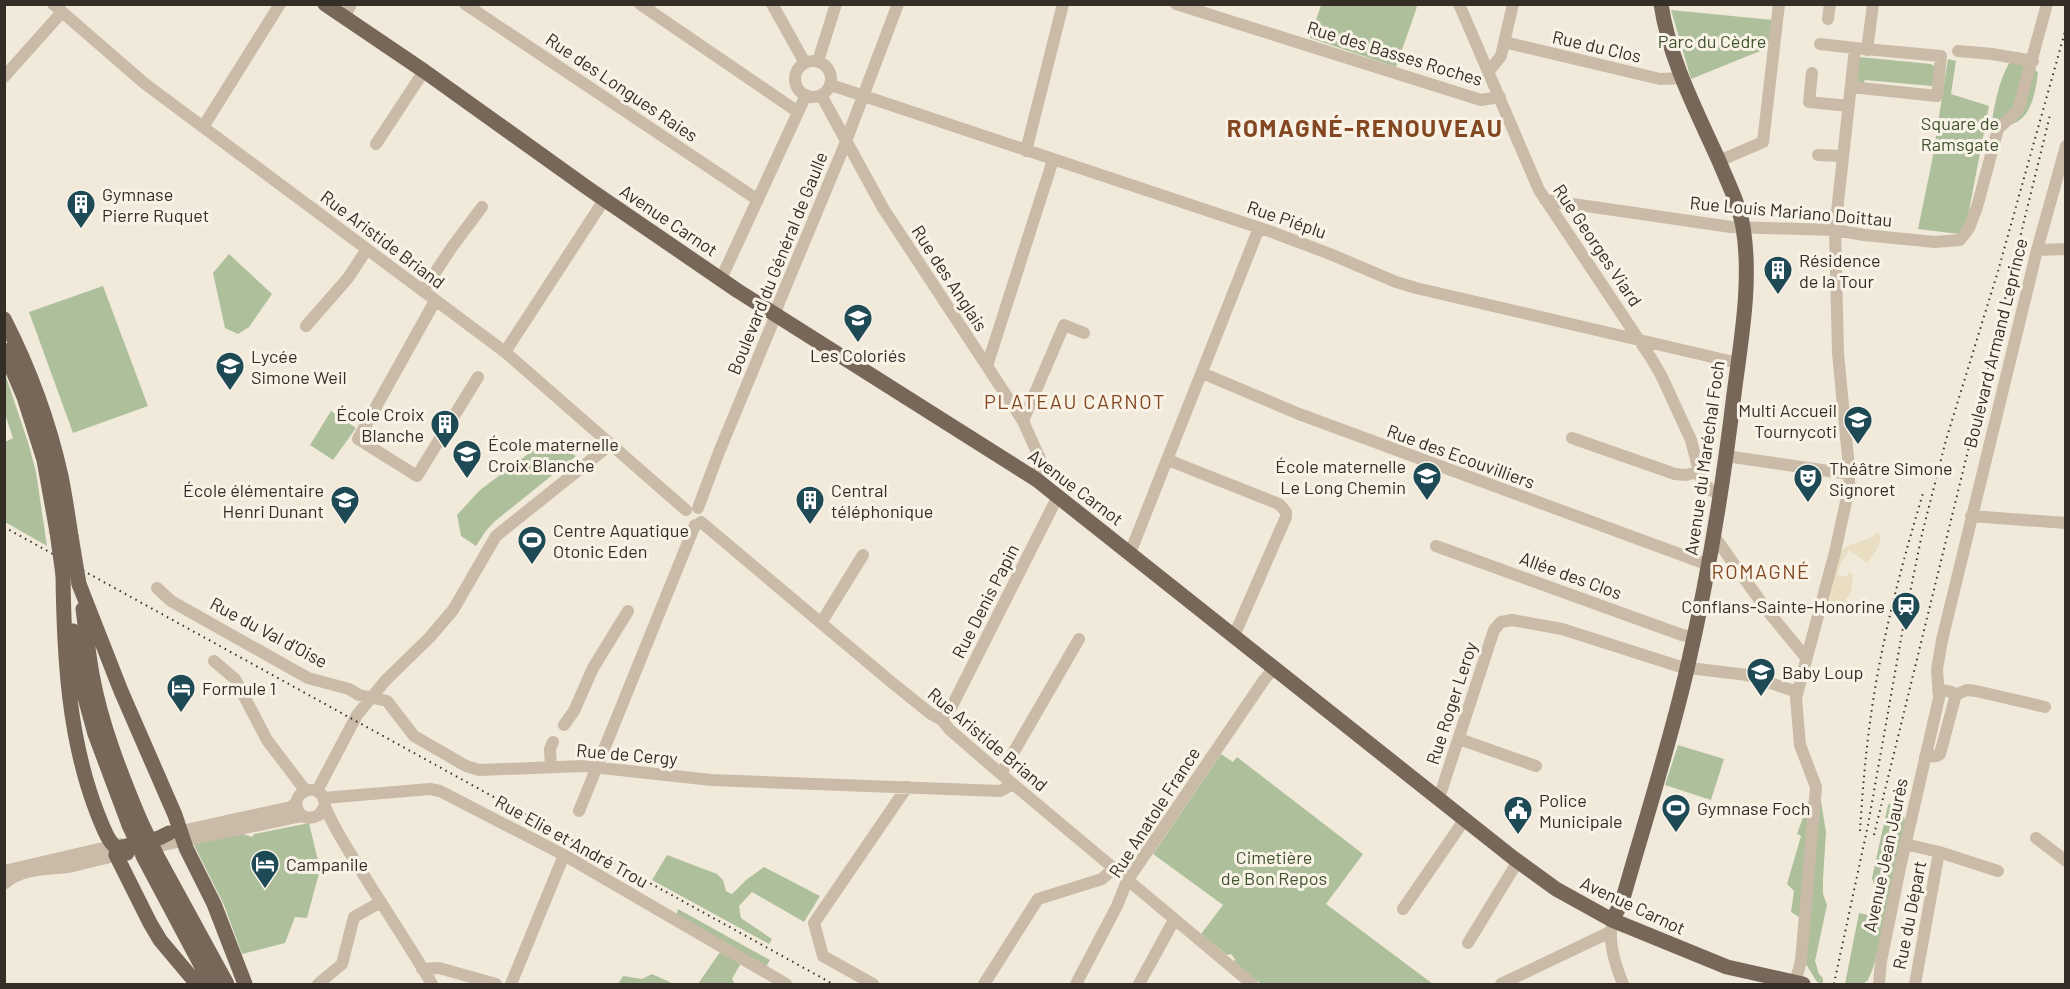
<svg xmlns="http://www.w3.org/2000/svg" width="2070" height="989" font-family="Barlow,sans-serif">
<rect width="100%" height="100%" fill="#f1eadb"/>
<path fill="#aec09b" d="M1411,4L1417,7L1396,67L1310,38L1321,5Z
M1671,10L1773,20L1770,47L1691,79Z
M1859,57L1931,64L1935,67L1932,86L1865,80L1863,84H1857Z
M1948,59L1956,61L1951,94L1989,106L1967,221L1959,234L1918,229L1932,161Z
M2011,60L2034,68L2038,73C2036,89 2032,114 2017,122C2011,125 2004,127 1998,129L1992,121C1995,101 2000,77 2011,60Z
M229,254L272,294L249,327L238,334L225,328L213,273Z
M103,286L148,406L73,433L29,312Z
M5,374L28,442L36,472L47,546L5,522V442L13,438L5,414Z
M331,411L356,428L333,460L310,445Z
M547,440L576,456L494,522L485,532L476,546L461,536L457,515L480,490Z
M1678,745L1724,759L1711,800L1665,785Z
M1221,754L1233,762L1237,757L1363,854L1326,904L1433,984H1261L1234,962L1235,959L1231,954L1227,955L1201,934L1223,905L1153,854Z
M1820,795L1826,832L1823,879V894L1827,905L1815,961L1819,974L1823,978V984L1817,982L1804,961L1808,923L1791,912L1794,891L1787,884L1801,836L1797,834L1810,798Z
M1895,801L1899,802L1906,823L1890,902L1873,968L1868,980L1863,984H1845L1859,913L1868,915L1875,887L1872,878L1888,805Z
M309,823L319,865L322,862L307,918L295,917L285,943L242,954L224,905L193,843L243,834L252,837L254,834Z
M667,855L717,874L723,880L726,891L732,894L746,880L764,867L820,896L804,922L752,892L739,906L741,918L772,939L769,944L652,880Z
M678,909L770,960L766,967L675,918Z
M720,952L741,963L732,979L735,984H698Z
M652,974L674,984H618L623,976L642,979Z"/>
<path fill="#e9ddc2" d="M1877,533L1881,536L1878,548L1867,563L1849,550L1841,563L1837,575L1846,577L1849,572L1853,575L1851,593L1845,600L1848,603L1846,606L1824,608L1827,598H1830L1831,594L1828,593L1839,553L1845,547L1872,537Z"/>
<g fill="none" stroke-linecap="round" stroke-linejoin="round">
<path stroke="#c9bba7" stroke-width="12" d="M53,4L144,83L505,352L686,510
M465,4L758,200
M640,4L798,112
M772,4L805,63
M1176,4L1481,100L1500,97
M1459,4L1539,190L1651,358L1661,375L1691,440L1701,479L1710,490L1721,494
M345,17L351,4
M1828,19L1830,4
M1504,44L1508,43L1660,79L1683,78
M1820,44L1855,48
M1867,50L1873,4
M1958,51L1992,54L2033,61
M795 79a18 18 0 1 1 36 0a18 18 0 1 1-36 0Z
M818,61L836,4
M1489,71L1501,56L1513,4
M1812,73L1809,102L1849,106
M4,77L62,12
M831,85L1272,232L1330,254L1396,282L1416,288L1738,363
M821,95L883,208L1023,421L1040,459L1037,480
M203,127L280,4
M376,144L424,71
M1026,151L1063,4
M1818,155L1843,156
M1719,161L1763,142L1779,4
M1545,200L1731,227L1835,230L1864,235L1935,242L1960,240L1969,228L1977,207L1998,129L2018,110L2047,4
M2037,250L2066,249
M721,279L806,95
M423,291L452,247L482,207
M435,301L358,439L417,476L478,377
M306,326L348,278L367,249
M505,352L604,200
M987,366L1053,160
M1202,373L1299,414L1709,565
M1023,421L1064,325L1084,333
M1572,438L1675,474L1686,475L1699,472
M1726,456L1849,474
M1168,460L1279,504L1286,512V517L1234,636
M698,508L719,452L773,322L778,305L843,149L898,4
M1971,516L2066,523
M701,522L890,681L931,714L942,720L950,730L1001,774L1252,984
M1714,536L1766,609L1803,654L1807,656
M1436,546L1682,635L1693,637
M1130,553L1259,228
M157,588L171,601L308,678L349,689L359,695L387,701L414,736L466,766L479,770L584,766L711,780L1000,791L1013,784
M821,623L863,555
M214,661L235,679L267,740L305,790
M1955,695L1967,690L1976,691L2045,707
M942,720L952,706L1058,496
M564,725L574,711L593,668L628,611
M1459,739L1536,766
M1925,757L1937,756L1940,754L1955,698L1952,692L1938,689
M551,767L550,749L553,742
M1001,774L1079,639
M317,791L357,715L385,681L430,637L453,610L496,536L611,444
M324,798L430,789L440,791L564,855L786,984
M1439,798L1494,630L1501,622L1512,620L1562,629L1681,667L1747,675L1797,692
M325,806L319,815C310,820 299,818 297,807C293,794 311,784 321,794C325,798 324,801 325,806C327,813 334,825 337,831C367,883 402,933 432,984
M579,811L695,525
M172,833L291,807L296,803
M2036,838L2066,861
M1905,844L1939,852L1998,871
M144,849L302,816
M4,871L120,844
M5,883C23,867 51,870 73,866C90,862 107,857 124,854
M1403,909L1465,819
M1612,924C1608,943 1616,967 1623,984
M1468,943L1518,861
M422,969L439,968L496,984
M1795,983L1801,961L1816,787L1800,745L1796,698L1835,552L1849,488V468L1838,353L1835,230L1855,48L1941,56L1937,96L1851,87
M318,984L342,964L354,917L381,902
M511,984L564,855
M873,984L823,956L814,923L907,787
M984,984L1038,899L1102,879L1113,869
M1076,984L1117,906L1127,881L1264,680L1274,668
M1139,984L1174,920
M1501,984L1610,932
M1879,984L1881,961L1900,868L1939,698L1937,669L1942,640L2037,250L2066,146
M1915,984L1939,852"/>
<path stroke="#776759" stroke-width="15" d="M325,4L424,71L589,189L738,291L1037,480L1512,857L1556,889L1612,920L1727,967L1803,984
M4,319C29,368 49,422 61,476C65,496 68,516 71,536
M4,350L24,397L44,460L57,532
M63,575C64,655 68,739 98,815C104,829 110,850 127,853
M79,584L121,691L175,815L186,848L214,904L245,984
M83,609C86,631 88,652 92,674C101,724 120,772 140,820
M73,631L84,694L95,734L129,825
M169,833L159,838L122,847L116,855L150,923L160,940L197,984
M156,854L227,984
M144,858L211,984
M1612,920L1622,902C1644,824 1669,747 1687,669C1708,578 1723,486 1734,394C1741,340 1752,281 1743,227C1739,204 1728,183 1719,161C1697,112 1669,59 1661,4"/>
<path stroke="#352e27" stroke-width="2" stroke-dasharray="1.5 4.5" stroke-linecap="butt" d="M4,527L833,984
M1860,831C1863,783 1867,736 1875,689C1886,623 1904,557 1923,493
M1874,835L2050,115
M1834,984L1868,825L1904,622L1922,534L1946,440L1998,271L2066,28"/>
<path stroke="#776759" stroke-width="15" d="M57,532L63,575
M71,536L79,584
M140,820L156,854
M129,825L144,858"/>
</g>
<defs>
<g id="building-pin" transform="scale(1.5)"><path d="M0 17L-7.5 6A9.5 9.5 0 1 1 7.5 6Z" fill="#1e4a56" stroke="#f9f3e7"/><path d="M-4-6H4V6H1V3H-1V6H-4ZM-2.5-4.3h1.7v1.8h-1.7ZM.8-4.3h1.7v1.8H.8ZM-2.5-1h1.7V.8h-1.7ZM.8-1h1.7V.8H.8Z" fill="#fff"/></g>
<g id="school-pin" transform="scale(1.5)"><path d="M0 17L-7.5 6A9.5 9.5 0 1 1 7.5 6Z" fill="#1e4a56" stroke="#f9f3e7"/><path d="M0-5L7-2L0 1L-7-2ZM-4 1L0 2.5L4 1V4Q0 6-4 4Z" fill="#fff"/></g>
<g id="theatre-pin" transform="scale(1.5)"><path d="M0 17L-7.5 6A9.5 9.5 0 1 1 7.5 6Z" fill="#1e4a56" stroke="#f9f3e7"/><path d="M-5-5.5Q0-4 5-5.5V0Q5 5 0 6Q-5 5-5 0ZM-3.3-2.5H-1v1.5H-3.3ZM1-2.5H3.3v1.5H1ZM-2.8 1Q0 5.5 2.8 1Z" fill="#fff"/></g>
<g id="stadium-pin" transform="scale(1.5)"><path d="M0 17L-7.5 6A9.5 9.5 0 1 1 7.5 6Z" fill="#1e4a56" stroke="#f9f3e7"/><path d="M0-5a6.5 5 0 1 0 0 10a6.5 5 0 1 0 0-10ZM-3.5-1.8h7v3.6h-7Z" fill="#fff"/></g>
<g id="station-pin" transform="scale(1.5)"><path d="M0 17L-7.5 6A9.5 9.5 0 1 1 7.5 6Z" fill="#1e4a56" stroke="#f9f3e7"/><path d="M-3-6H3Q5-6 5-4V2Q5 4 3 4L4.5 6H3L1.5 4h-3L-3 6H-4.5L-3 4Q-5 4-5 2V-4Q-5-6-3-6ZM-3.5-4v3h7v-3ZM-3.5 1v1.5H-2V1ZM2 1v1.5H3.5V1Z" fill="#fff"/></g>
<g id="hotel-pin" transform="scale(1.5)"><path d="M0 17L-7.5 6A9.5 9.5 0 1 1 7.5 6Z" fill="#1e4a56" stroke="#f9f3e7"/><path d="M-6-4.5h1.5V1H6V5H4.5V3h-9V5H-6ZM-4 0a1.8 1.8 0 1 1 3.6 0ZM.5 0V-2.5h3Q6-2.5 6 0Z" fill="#fff"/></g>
<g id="civic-pin" transform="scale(1.5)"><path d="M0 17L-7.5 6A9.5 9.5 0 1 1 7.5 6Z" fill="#1e4a56" stroke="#f9f3e7"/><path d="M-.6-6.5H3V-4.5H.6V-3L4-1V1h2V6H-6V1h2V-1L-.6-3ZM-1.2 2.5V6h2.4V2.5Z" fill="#fff"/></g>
</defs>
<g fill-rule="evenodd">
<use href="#building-pin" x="81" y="204"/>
<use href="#building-pin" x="1778" y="270"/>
<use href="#school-pin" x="858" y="318"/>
<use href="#school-pin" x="230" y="366"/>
<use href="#school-pin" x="1858" y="420"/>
<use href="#building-pin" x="445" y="424"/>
<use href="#school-pin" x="467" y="454"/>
<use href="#school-pin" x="1427" y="476"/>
<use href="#theatre-pin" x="1808" y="478"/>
<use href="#school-pin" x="345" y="500"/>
<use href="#building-pin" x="810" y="500"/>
<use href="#stadium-pin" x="532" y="540"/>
<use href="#station-pin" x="1906" y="606"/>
<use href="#school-pin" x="1761" y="672"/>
<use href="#hotel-pin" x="181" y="688"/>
<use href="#stadium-pin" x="1676" y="808"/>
<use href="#civic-pin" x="1518" y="810"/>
<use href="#hotel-pin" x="265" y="864"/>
</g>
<g text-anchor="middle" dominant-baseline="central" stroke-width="6" stroke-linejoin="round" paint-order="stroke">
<g font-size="18" fill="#3f532c" stroke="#f9f3e7">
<text x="1712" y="41">Parc du Cèdre</text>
<text x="1960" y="123">Square de<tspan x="1960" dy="21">Ramsgate</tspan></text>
<text x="1274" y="857">Cimetière<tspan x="1274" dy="21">de Bon Repos</tspan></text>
</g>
<g font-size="18" fill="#352e27" stroke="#f9f3e7">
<text transform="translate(1597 46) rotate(13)">Rue du Clos</text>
<text transform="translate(1395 53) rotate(17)">Rue des Basses Roches</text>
<text transform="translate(622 87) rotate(34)">Rue des Longues Raies</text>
<text transform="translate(1791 211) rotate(5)">Rue Louis Mariano Doittau</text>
<text transform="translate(1287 219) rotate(19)">Rue Piéplu</text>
<text transform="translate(669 220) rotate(34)">Avenue Carnot</text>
<text transform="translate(383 239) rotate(37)">Rue Aristide Briand</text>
<text transform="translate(1598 245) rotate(56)">Rue Georges Viard</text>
<text transform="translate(777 263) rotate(-68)">Boulevard du Général de Gaulle</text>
<text transform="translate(950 278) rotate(57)">Rue des Anglais</text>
<text transform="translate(1995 343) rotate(-76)">Boulevard Armand Leprince</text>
<text transform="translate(1461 456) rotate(20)">Rue des Ecouvilliers</text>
<text transform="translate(1704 458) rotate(-82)">Avenue du Maréchal Foch</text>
<text transform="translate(1076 487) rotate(37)">Avenue Carnot</text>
<text transform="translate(1571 575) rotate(20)">Allée des Clos</text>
<text transform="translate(985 601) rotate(-63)">Rue Denis Papin</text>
<text transform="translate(269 632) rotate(28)">Rue du Val d'Oise</text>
<text transform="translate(1451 703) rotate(-72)">Rue Roger Leroy</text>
<text transform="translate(988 739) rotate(40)">Rue Aristide Briand</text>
<text transform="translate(627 754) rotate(5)">Rue de Cergy</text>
<text transform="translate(1154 812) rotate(-57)">Rue Anatole France</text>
<text transform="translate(572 841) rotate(29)">Rue Elie et André Trou</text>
<text transform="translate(1885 855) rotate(-78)">Avenue Jean Jaurès</text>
<text transform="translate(1633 905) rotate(25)">Avenue Carnot</text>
<text transform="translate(1909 915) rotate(-79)">Rue du Départ</text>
</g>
<g font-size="18" fill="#352e27" stroke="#f9f3e7" text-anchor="start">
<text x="102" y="194">Gymnase<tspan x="102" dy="21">Pierre Ruquet</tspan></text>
<text x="1799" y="260">Résidence<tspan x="1799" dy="21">de la Tour</tspan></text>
<text x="858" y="355" text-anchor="middle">Les Coloriés</text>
<text x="251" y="356">Lycée<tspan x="251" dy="21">Simone Weil</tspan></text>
<text x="1837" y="410" text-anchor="end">Multi Accueil<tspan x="1837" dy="21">Tournycoti</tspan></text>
<text x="424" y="414" text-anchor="end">École Croix<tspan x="424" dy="21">Blanche</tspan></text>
<text x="488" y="444">École maternelle<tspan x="488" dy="21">Croix Blanche</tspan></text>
<text x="1406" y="466" text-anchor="end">École maternelle<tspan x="1406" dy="21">Le Long Chemin</tspan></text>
<text x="1829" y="468">Théâtre Simone<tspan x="1829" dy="21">Signoret</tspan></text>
<text x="324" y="490" text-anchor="end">École élémentaire<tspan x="324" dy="21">Henri Dunant</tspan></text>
<text x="831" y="490">Central<tspan x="831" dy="21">téléphonique</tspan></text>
<text x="553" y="530">Centre Aquatique<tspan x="553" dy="21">Otonic Eden</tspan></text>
<text x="1885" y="606" text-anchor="end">Conflans-Sainte-Honorine</text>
<text x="1782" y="672">Baby Loup</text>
<text x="202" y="688">Formule 1</text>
<text x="1539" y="800">Police<tspan x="1539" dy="21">Municipale</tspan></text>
<text x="1697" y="808">Gymnase Foch</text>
<text x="286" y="864">Campanile</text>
</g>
<g font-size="20" letter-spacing="1.5" fill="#834822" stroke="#f9f3e7">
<text x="1075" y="401">PLATEAU CARNOT</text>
<text x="1761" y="571">ROMAGNÉ</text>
</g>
<g font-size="24" font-weight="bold" letter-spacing="1.5" fill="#834822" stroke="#f9f3e7">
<text x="1365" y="127">ROMAGNÉ-RENOUVEAU</text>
</g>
</g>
<rect width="2070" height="989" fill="none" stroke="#352e27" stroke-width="12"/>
</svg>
